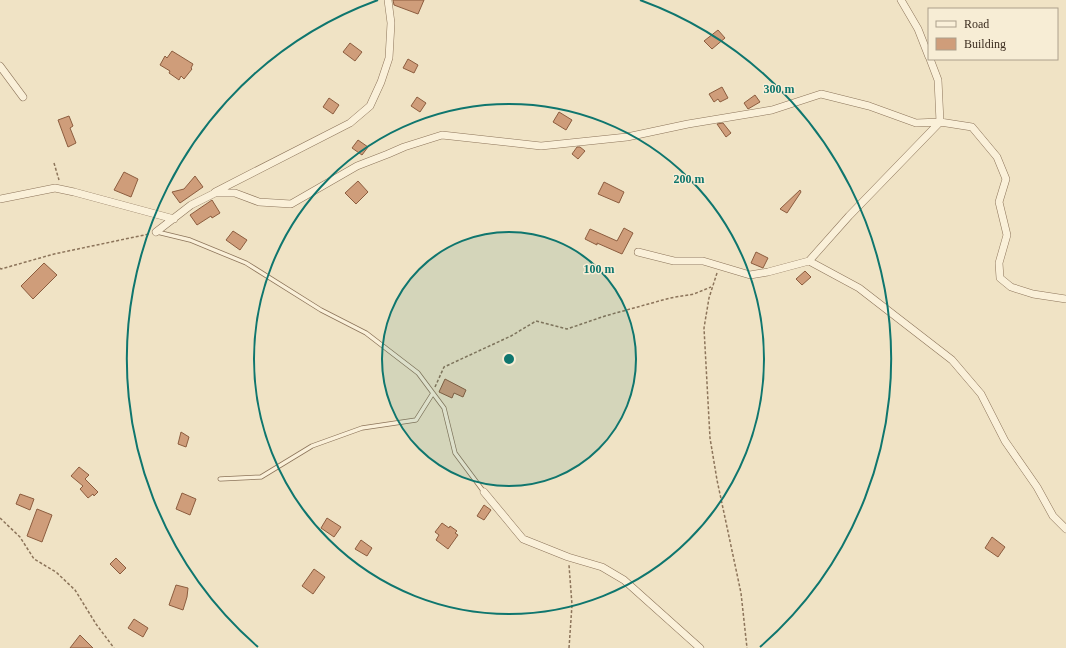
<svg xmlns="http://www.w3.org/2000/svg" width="1066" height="648" font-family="Georgia,serif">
<rect width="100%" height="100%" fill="#f0e3c5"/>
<path fill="#cf9d7a" stroke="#8c5d3f" d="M393,0H424L418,14L394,5Z
M718,30L725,38L712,49L704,41Z
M350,43L362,52L355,61L343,52Z
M172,51L193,64L191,68L192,69L184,79L181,76L179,80L169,73L170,71L160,65L165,56L167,58Z
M408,59L418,65L414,73L403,68Z
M722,87L728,98L720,102L718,99L714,102L709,94Z
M755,95L760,102L748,109L744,103Z
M417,97L426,103L420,112L411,106Z
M329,98L339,105L333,114L323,107Z
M559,112L572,120L566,130L553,122Z
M69,116L73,126L70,128L76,143L68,147L58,120Z
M723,123L731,133L726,137L717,124Z
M358,140L368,147L362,155L352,148Z
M577,147H580L585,151L578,159L572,154Z
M124,172L138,179L131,197L114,190Z
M195,176L203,187L180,203L172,192L184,189Z
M358,181L368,192L356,204L345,193Z
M604,182L624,192L619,203L598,194Z
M800,190L801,192L787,213L780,209Z
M212,200L220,213L212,218L211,216L197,225L190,215Z
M624,228L633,233L622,254L597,243V245L585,239L590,229L617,241Z
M233,231L247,240L240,250L226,240Z
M756,252L768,258L763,268L751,263Z
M44,263L57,275L33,299L21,286Z
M805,271L811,277L802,285L796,279Z
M445,379L466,390L463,397L454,393L452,398L439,392Z
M181,432L189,437L186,447L178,444Z
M79,467L89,475L85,479L98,492L94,496L93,494L88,498L80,489L83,486L71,476Z
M182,493L196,499L190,515L176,509Z
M20,494L34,499L30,510L16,504Z
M484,505L491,510L484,520L477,516Z
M37,509L52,515L42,542L27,536Z
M327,518L341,527L334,537L321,528Z
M442,523L449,528L450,526L457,531L455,533L458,535L448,549L436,540L439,535L435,532Z
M992,537L1005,547L998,557L985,548Z
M361,540L372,548L367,556L355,549Z
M116,558L126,568L120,574L110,564Z
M314,569L325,577L313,594L302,586Z
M176,585L188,588L187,597L183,610L169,605Z
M134,619L148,628L143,637L128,628Z
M80,635L93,648H70Z"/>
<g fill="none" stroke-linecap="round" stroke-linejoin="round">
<g stroke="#8c745a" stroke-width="5">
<path id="lane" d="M157,232L190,240L246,263L321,310L366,333L418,373L444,408L455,453L484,492
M220,479L261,477L312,446L362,428L416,420L433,393"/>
</g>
<g stroke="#8c745a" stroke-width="8">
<path id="street" d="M901,0L918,29L929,57
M930,59L938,80L940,122L972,127L997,157L1006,179L999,202L1007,235L999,263L1000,278L1011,287L1033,294L1066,299
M0,66L23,97
M215,192L350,123L370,106L381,82L389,58L391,23L388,0
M0,199L55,188L74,192L174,219
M156,232L191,205L215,193H235L259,202L291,204L357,166L388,154L404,147L442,135L541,146L627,137L688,124L772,110L821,94L869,106L916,123L940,122L849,216L809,261L859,288L952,360L981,394L1005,441L1037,487L1053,516L1066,529
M638,252L674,261H703L750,275L768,272L809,261
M484,492L523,539L568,557L602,567L624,580L700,648"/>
</g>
<path stroke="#8c745a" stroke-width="1.5" stroke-dasharray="3 2" stroke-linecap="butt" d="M54,163L59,180
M0,268L1,269L54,254L149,234
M717,273L709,298L704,328L710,438L717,480L741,593L747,648
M435,387L444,367L511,336L536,321L567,329L605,316L670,298L694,294L711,287
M0,518L20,537L34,559L56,572L75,590L96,624L114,648
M569,648L572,605L569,565"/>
<use href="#lane" stroke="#faf0d9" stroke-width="3.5"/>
<use href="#street" stroke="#faf0d9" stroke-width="7"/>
</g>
<circle cx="509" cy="359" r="127" fill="#0f766e" fill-opacity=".12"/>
<g fill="none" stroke="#0f766e" stroke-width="2">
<circle cx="509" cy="359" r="127"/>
<circle cx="509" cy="359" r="255"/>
<path d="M258 647A382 382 0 0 1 378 0M640 0A382 382 0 0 1 760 647"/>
</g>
<circle cx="509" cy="359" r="6" fill="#0f766e" stroke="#f7edd5" stroke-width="2"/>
<g font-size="12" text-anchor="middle" font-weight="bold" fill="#0f766e" stroke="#f7edd5" stroke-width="3" stroke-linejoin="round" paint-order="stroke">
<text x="779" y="93">300 m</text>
<text x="689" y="183">200 m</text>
<text x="599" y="273">100 m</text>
</g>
<rect x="928" y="8" width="130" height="52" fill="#f7edd5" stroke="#aca08c"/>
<rect x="936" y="21" width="20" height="6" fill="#faf0d9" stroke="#aca08c"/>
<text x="964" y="28" font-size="12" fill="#3b2c1f">Road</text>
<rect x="936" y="38" width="20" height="12" fill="#cf9d7a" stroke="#aca08c"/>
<text x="964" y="48" font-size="12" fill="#3b2c1f">Building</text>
</svg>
